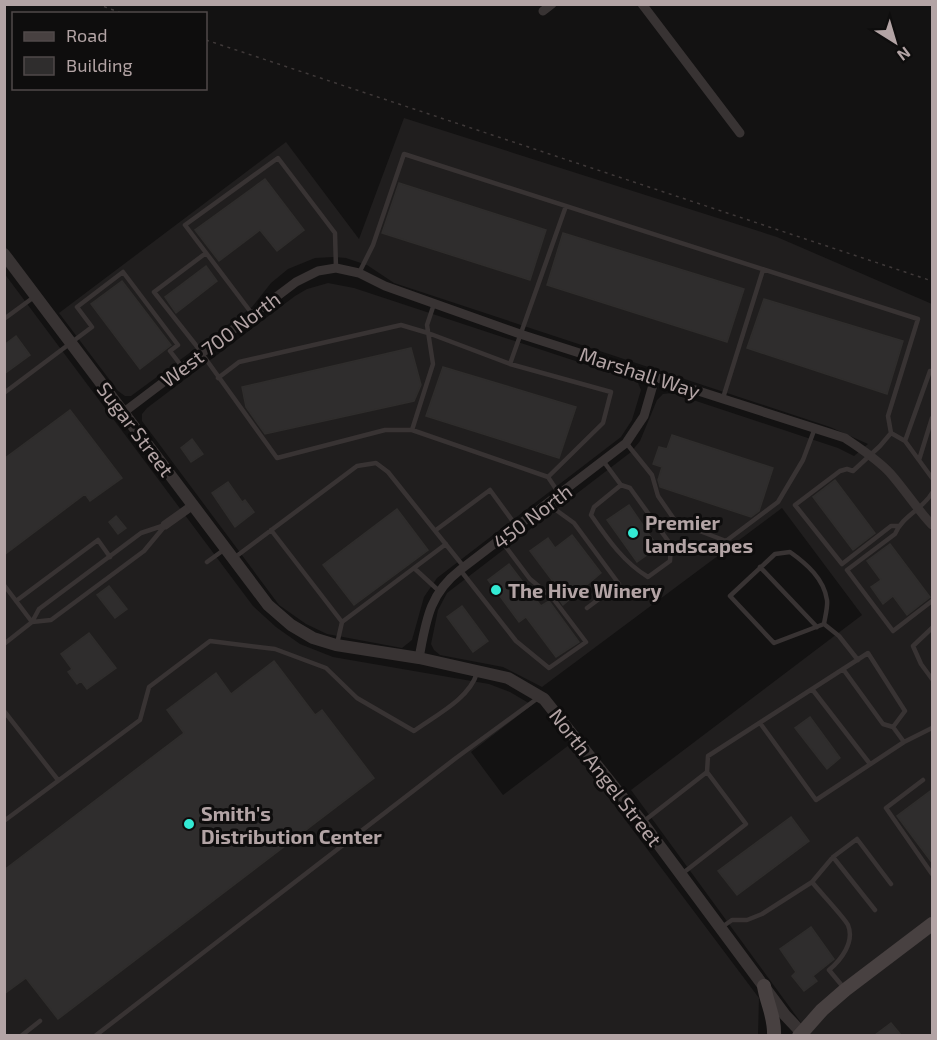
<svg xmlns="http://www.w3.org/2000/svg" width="937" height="1040" font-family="'Exo 2',sans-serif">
<rect width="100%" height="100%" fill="#131212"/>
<path fill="#201e1e" d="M404,118L777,237L932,304V1035H810L631,790L862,615L782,508L542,687L503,667L440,655L434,650L431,644L438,610L447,593L631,452L640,441L657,400L663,394L672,393L838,448L854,456L868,444L830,427L394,283L367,265L346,258L334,257L315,258L288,269L271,283L252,307L131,396H125L118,391L59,313L286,142L359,239Z
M4,273L253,606L276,627L300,644L333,657L489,684L510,692L532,705L471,752L503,795L569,745L759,998L758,1035H5Z
M328,283L354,288L633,380L638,383L641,390L632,420L621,437L437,578L424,597L412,640L402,648L327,634L306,624L279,605L142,421V414L147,408L295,296L307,289Z"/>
<path fill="#2f2d2d" stroke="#2f2d2c" stroke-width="1.5" d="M265,179L304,230L277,251L260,230L219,261L195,230Z
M399,183L546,230L530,280L382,233Z
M563,233L744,289L727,342L547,285Z
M206,266L217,281L176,313L165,297Z
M122,281L171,345L140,369L91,304Z
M764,299L903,341L887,394L747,348Z
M16,336L30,355L4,374V345Z
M411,348L421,385L414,401L265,434L246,407L242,387Z
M443,367L576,407L559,458L426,416Z
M70,410L122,478L90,501L85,494L4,555V459Z
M672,435L773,468L759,511L751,517L660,487L658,480L662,467L653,464L659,447L667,449Z
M192,439L203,454L191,462L181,448Z
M835,480L875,533L853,550L813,497Z
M228,482L242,502L245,500L254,512L235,527L212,493Z
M629,505L658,547L637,562L607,520Z
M397,509L428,550L354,605L323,565Z
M116,516L126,528L118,534L109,522Z
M572,535L601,573L563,605L556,595L561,592L530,551L548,538L555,548Z
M890,544L930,597L907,615L893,596L883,604L871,587L881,580L867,561Z
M509,564L541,606L549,601L579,642L556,657L526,617L519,622L488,580Z
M109,586L127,609L115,618L97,595Z
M462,606L488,641L473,652L447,617Z
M89,633L116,668L87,689L81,681L77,684L68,672L72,669L61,654Z
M274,661L315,715L322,710L374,778L58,1019L26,978L4,994V870L184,733L167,710L216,673L231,694Z
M810,717L840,758L827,769L795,728Z
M933,789V864L897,816Z
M791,817L809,841L737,895L718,871Z
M811,927L834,959L813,976L817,981L804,991L792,976L796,972L780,949Z
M891,1023L901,1035H875Z"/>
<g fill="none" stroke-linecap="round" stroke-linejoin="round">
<path stroke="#3f3939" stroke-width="1.5" stroke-dasharray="3 4.5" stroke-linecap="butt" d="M97,4L124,14
M206,40L932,281"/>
<path stroke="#383333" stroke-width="4.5" d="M206,253L154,292L195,344L277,458L385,430H412L548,477L560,495
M359,273L373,245L404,154L918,319L888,416L891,433
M253,315L185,225L278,158L335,233L336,268
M4,319L34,297
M510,364L566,206
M218,378L239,362L401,325L428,333L510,364L611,392L603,423L548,477
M4,393L92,327L77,307L123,272L178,345L170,351L183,368
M723,398L763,270
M412,430L433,364L427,325L434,304
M905,441L930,371H932
M627,444L652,475L658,496L676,522L726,541L778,502L803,460L815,428
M919,460L932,418
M604,462L621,485L630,488L671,545L670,561L648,577C623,562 607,538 591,515L594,507L621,485
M932,493C923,509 902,516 895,534L847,570L893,631L932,601
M551,502L556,510L574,523L619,584L587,608
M898,526H891L842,564L795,505L840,471L847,469L853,471L880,446L891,433L905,441L932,478
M271,530L342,622
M436,530L490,490L517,527
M234,558L357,466L376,463L388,472L464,567
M207,562L225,549
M760,567L817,627
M414,568L439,591
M461,571L516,641L549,668L586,642L552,597L530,579L500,539
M4,585L32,622
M16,601L98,540L110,557
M32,622L51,620L144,551L164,527
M824,624C825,617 828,607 827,600C824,579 807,564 790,552L775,554L730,596L774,643L824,624L839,636L858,660
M932,628L913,646L921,664L932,679
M4,644L32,622L39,609L141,533L165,525
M337,644L342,622L446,544
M843,669L883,724L893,727
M812,689L870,764
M4,711L58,780
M760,723L816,800L904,742L932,728
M707,772L708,756L868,653L905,711L893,727L904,742
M923,780L886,808L932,874
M4,821L140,720L149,687L210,641L275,649L326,668L357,698L414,731C436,715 469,699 477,673
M644,821L707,772L746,824L683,873
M833,857L875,910
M812,882C819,891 844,917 848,925C855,942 841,960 829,970L844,988
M722,927L732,920H747L762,914L812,882L833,857L857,839L891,884
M21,1036L40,1021
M95,1036L456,758L538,698"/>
<path stroke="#383333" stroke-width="9" d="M642,4L740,133
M543,11L552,4
M124,412L296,282L318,271L336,268L359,273L385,286L520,334L845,438C861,449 877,459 890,473C905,490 917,509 932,525
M165,525L193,505
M419,658C426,621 429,594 460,570L626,443L644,416L655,378"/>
<path stroke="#383333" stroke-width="12" d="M4,254L268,605L291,625L313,638L336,645L419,658L508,678L544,699L642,822L785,1015L801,1032"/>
<path stroke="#484141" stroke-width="14" d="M764,986C767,1004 775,1017 774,1036
M799,1036L822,1010L845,990L932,924"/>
</g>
<g fill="#33ead4" stroke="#0e0d0d" stroke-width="2">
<circle cx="633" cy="533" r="6"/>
<circle cx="496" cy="590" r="6"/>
<circle cx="189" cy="824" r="6"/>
</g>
<g text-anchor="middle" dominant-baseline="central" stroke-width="6" stroke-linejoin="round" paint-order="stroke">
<g font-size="20" fill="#b3a4a5" stroke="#0e0d0d">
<text transform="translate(220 339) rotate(-37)">West 700 North</text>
<text transform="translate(640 372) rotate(18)">Marshall Way</text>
<text transform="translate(136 429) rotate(53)">Sugar Street</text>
<text transform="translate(532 516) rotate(-37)">450 North</text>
<text transform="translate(606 777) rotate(52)">North Angel Street</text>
</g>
<g font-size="20" font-weight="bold" fill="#b3a4a5" stroke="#0e0d0d" text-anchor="start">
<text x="645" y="522">Premier<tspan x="645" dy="23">landscapes</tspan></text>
<text x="508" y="590">The Hive Winery</text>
<text x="201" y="813">Smith's<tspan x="201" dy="23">Distribution Center</tspan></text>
</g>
</g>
<rect width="937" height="1040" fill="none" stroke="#b3a4a5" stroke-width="12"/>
<rect x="12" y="12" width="195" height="78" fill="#0e0d0d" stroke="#50494a" stroke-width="1.5"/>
<rect x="24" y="32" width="30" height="9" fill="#484141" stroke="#50494a" stroke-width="1.5"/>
<text x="66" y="42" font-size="18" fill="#b3a4a5">Road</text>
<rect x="24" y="57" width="30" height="18" fill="#2f2d2d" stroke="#50494a" stroke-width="1.5"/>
<text x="66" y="72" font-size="18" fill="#b3a4a5">Building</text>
<g transform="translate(895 42) rotate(143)" stroke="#0e0d0d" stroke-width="4.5" paint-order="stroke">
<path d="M0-4.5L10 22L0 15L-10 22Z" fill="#b3a4a5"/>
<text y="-9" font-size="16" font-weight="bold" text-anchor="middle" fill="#b3a4a5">N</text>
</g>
</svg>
